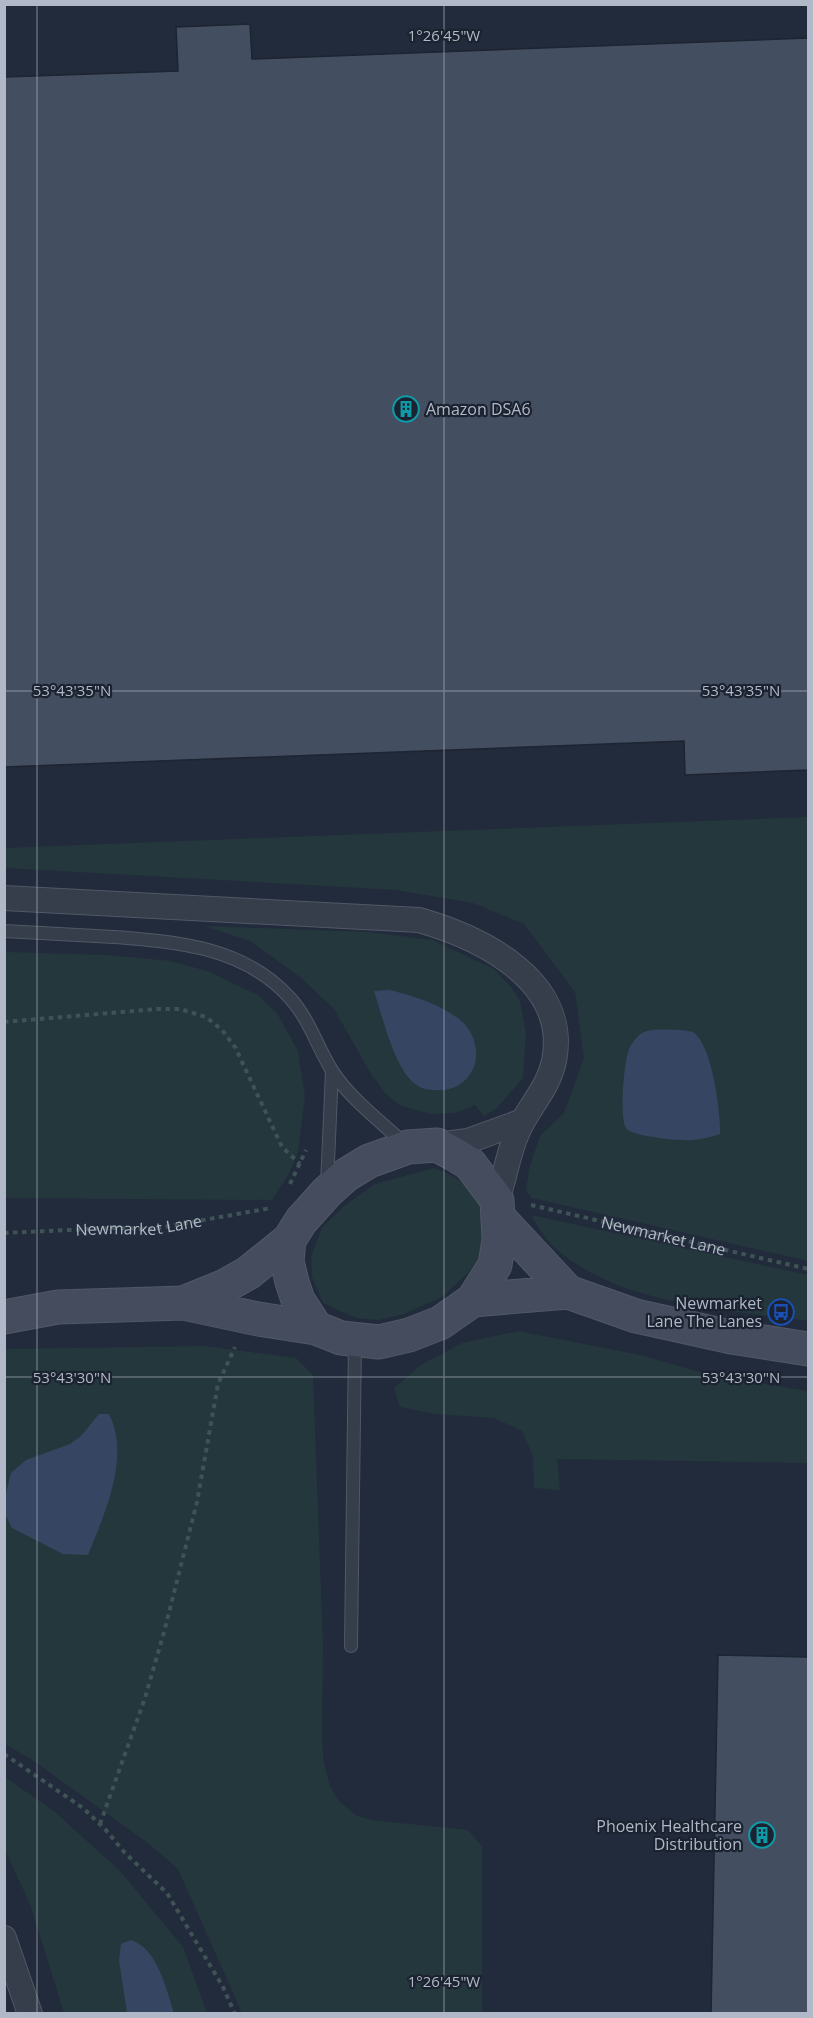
<svg xmlns="http://www.w3.org/2000/svg" width="813" height="2018" font-family="'Open Sans',sans-serif">
<rect width="100%" height="100%" fill="#222b3b"/>
<path fill="#24373c" d="M808,817V1261L532,1198L526,1191L529,1169L540,1136L564,1113L584,1058L575,992L524,924L473,903L396,890L5,868L4,848Z
M204,926L369,932L432,940L494,969L511,987L520,1001L526,1034L523,1078L497,1108L484,1116L475,1105L455,1113L430,1114L399,1105L385,1093L371,1074L334,1009L300,977L250,941Z
M5,952L108,955L171,961L207,971L258,995L277,1013L298,1051L305,1097L298,1152L290,1172L272,1200L5,1198Z
M434,1168L455,1177L489,1207L485,1251L469,1272L442,1297L404,1314L378,1320L356,1318L323,1303L312,1277L311,1257L322,1228L344,1206L375,1184Z
M531,1215L808,1275V1321C724,1309 612,1305 549,1242C542,1234 536,1223 531,1215Z
M518,1331L640,1355L710,1375L808,1391V1463L557,1459L560,1490L534,1488L533,1456L522,1431L494,1418L435,1414L400,1407L394,1388L421,1365L462,1343Z
M205,1346L296,1358L313,1375L323,1645L322,1741L324,1763L330,1786L338,1800L355,1815L371,1820L468,1830L482,1846V2013H242L178,1869L149,1844L34,1761L5,1744V1349Z
M5,1777L55,1812L120,1871L183,1947L207,2013H64L30,1904L5,1850Z"/>
<path fill="#364662" d="M389,990C412,995 452,1008 467,1027C488,1055 471,1093 435,1090C428,1090 419,1088 414,1083C394,1067 382,1015 374,991Z
M679,1030C683,1030 689,1031 693,1032C712,1044 721,1113 720,1134C712,1137 702,1139 693,1140C682,1141 632,1137 626,1128C619,1118 624,1058 630,1047C632,1043 638,1035 642,1033C652,1028 668,1030 679,1030Z
M99,1414H109C131,1457 104,1515 88,1555L63,1554L12,1528L5,1514V1497L11,1473L26,1460L70,1444L81,1436Z
M131,1940C158,1949 166,1989 174,2013H127L119,1960L121,1944Z"/>
<path fill="#434e60" stroke="#1d2432" stroke-width="1.5" d="M250,24L252,59L808,38V770L685,775L684,741L4,767V77L178,71L176,27Z
M718,1655L808,1657V2014H711Z"/>
<g fill="none" stroke-linecap="round" stroke-linejoin="round">
<g stroke="#515866" stroke-width="14">
<path id="service" d="M4,931C41,933 78,935 114,937C178,942 244,947 290,998C309,1019 317,1046 331,1069C348,1097 381,1122 405,1144
M327,1184L332,1071
M351,1646L355,1341"/>
</g>
<g stroke="#515866" stroke-width="26">
<path id="minor" d="M4,898L419,920C482,938 570,981 554,1061C549,1085 534,1101 523,1121C509,1146 506,1174 497,1200
M437,1145L468,1141L523,1121
M4,1938L30,2014"/>
</g>
<g stroke="#515866" stroke-width="35">
<path id="secondary" d="M499,1218L568,1292
M473,1300L568,1292L636,1316L731,1337L808,1349
M183,1303L225,1286L248,1273L289,1240L301,1221L327,1192L346,1175L369,1161L408,1147L437,1145L454,1154L470,1164L497,1200L499,1240L495,1265L473,1300L440,1323L409,1335L379,1342L341,1338L316,1328L298,1300L292,1282L287,1261L289,1240
M4,1317L58,1307L183,1303L258,1319L316,1328"/>
</g>
<g stroke="#3f5356" stroke-width="4" stroke-dasharray="4.5 4.5" stroke-linecap="butt">
<path d="M4,1022L157,1009H180L206,1017L222,1030L235,1047L282,1147L300,1164"/>
<path d="M290,1184L306,1150"/>
<path id="s1" d="M531,1205L808,1269"/>
<path id="s2" d="M4,1233L112,1228L153,1229L271,1208"/>
<path d="M4,1754L83,1808L105,1829L125,1853L167,1893L223,1987L235,2014"/>
<path d="M100,1824L145,1698L164,1632L197,1502L218,1384L235,1347"/>
</g>
<use href="#service" stroke="#363d4b" stroke-width="12"/>
<use href="#minor" stroke="#363d4b" stroke-width="24"/>
<use href="#secondary" stroke="#444c5e" stroke-width="33"/>
</g>
<path fill="none" stroke="#b1b8c7" stroke-width="1.5" stroke-opacity="0.45" d="M37,4V2014M444,4V2014M4,5H808M4,691H808M4,1377H808"/>
<defs>
<g id="building-ring" transform="scale(1.35)"><circle r="9.5" fill="#1b2230" stroke="#0f9aa8" stroke-width="1.5"/><path d="M-4-6H4V6H1V3H-1V6H-4ZM-2.5-4.3h1.7v1.8h-1.7ZM.8-4.3h1.7v1.8H.8ZM-2.5-1h1.7V.8h-1.7ZM.8-1h1.7V.8H.8Z" fill="#0f9aa8"/></g>
<g id="bus-ring" transform="scale(1.35)"><circle r="9.5" fill="#1b2230" stroke="#1a4fb4" stroke-width="1.5"/><path d="M-5-6H5V4H4V6H2V4H-2V6H-4V4H-5ZM-3.5-4V0h7V-4ZM-3.5 1.2v1.5H-2V1.2ZM2 1.2v1.5H3.5V1.2Z" fill="#1a4fb4"/></g>
</defs>
<g fill-rule="evenodd">
<use href="#building-ring" x="406" y="409"/>
<use href="#bus-ring" x="781" y="1312"/>
<use href="#building-ring" x="762" y="1835"/>
</g>
<g text-anchor="middle" dominant-baseline="central" stroke-width="4.5" stroke-linejoin="round" paint-order="stroke">
<g font-size="16" fill="#b1b8c7" stroke="#1b2230" text-anchor="end">
<text x="426" y="409" text-anchor="start">Amazon DSA6</text>
<text x="762" y="1303">Newmarket<tspan x="762" dy="18">Lane The Lanes</tspan></text>
<text x="742" y="1826">Phoenix Healthcare<tspan x="742" dy="18">Distribution</tspan></text>
</g>
<g font-size="16" fill="#b1b8c7" stroke="#1b2230">
<text stroke="none"><textPath href="#s2" startOffset="135">Newmarket Lane</textPath></text>
<text stroke="none"><textPath href="#s1" startOffset="136">Newmarket Lane</textPath></text>
</g>
</g>
<g font-size="15" text-anchor="middle" fill="#b1b8c7" stroke="#1b2230" stroke-width="4.5" stroke-linejoin="round" paint-order="stroke">
<text x="444" y="41">1°26'45"W</text>
<text x="72" y="696">53°43'35"N</text>
<text x="741" y="696">53°43'35"N</text>
<text x="72" y="1383">53°43'30"N</text>
<text x="741" y="1383">53°43'30"N</text>
<text x="444" y="1987">1°26'45"W</text>
</g>
<rect width="813" height="2018" fill="none" stroke="#b1b8c7" stroke-width="12"/>
</svg>
